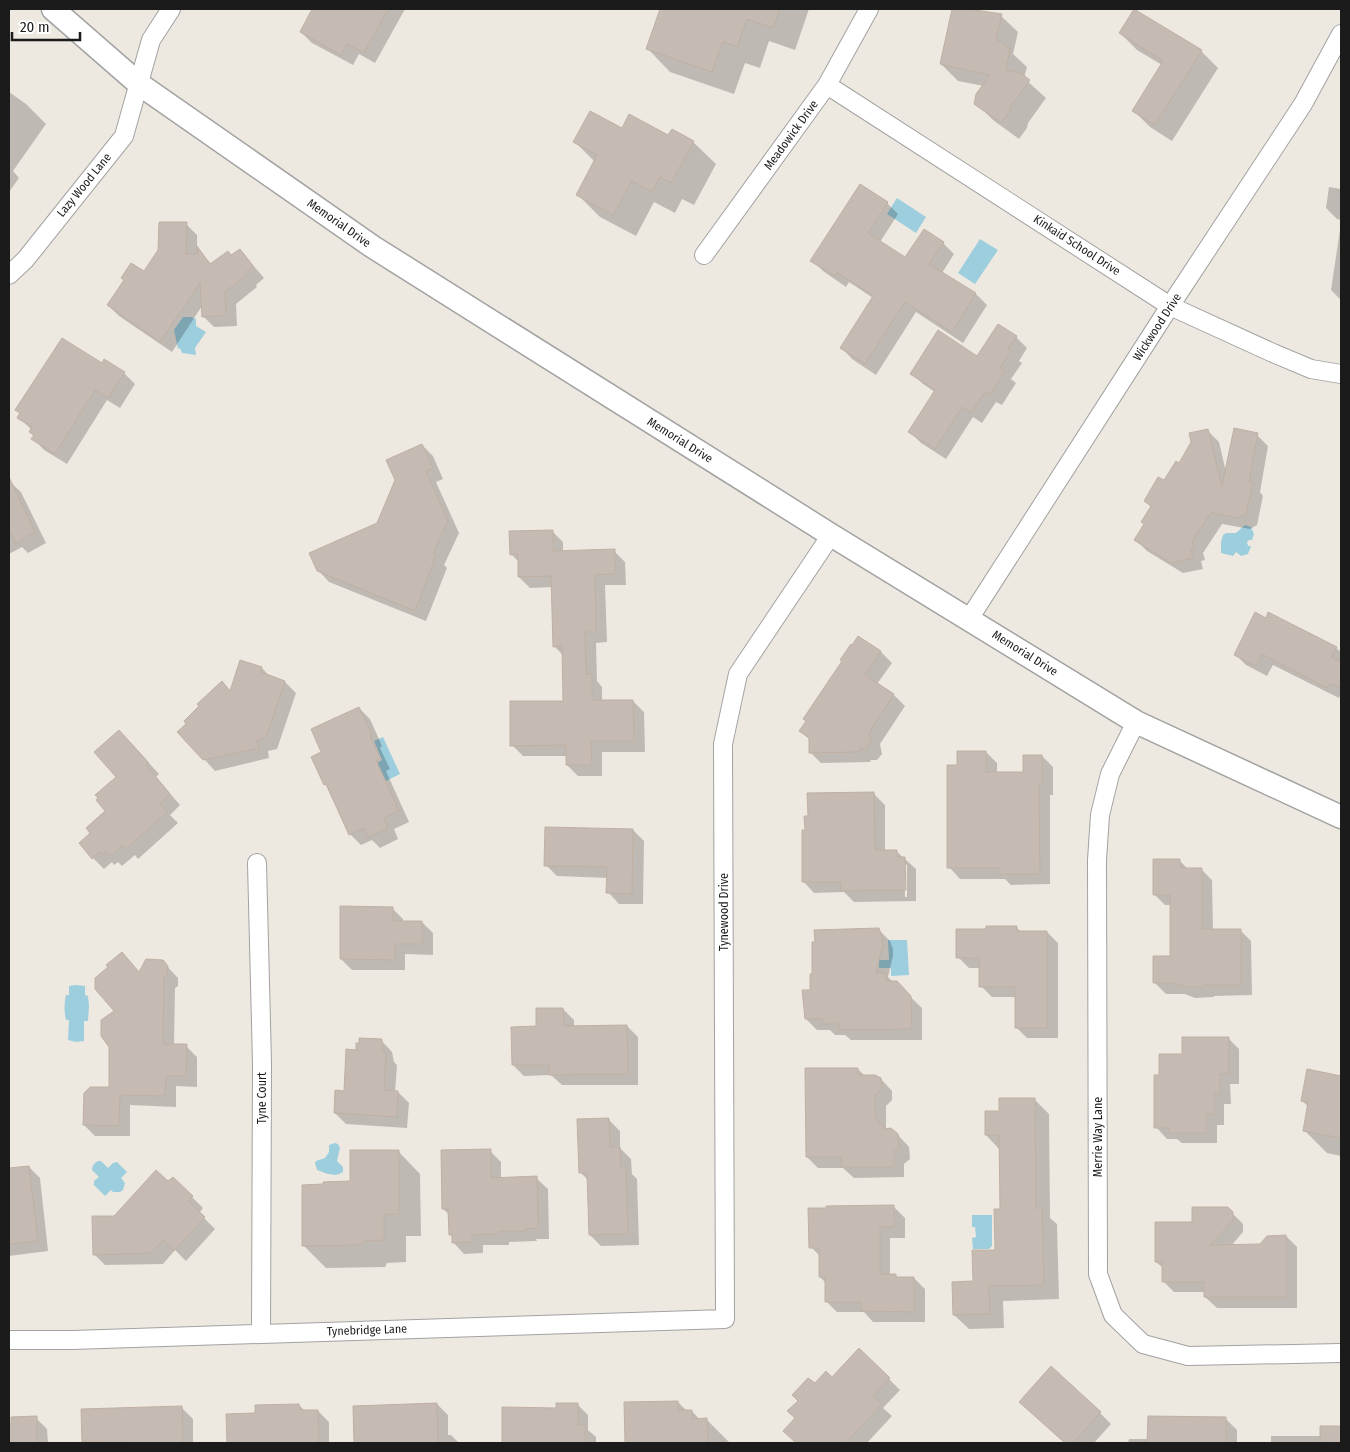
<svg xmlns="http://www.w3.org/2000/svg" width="1350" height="1452" font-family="'Fira Sans Condensed',sans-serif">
<rect width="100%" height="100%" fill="#eee9e0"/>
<path fill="#9dcede" d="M897,198L926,217L916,233L887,214Z
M980,239L998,250L975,284L958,273Z
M183,317H191L196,319V326L206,332L195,348L196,355L182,353L180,348L178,349L174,330Z
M1245,525L1251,527L1254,534L1252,540H1249L1247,542L1248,546H1251L1248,554L1241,556L1236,552L1233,556L1221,553V542L1223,535L1226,533H1236Z
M383,737L400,774L386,781L377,763L382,760L374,741Z
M888,940H907L909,975L891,976V968H879V960H889Z
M75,985L85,986V995L88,996L89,1006L88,1021H84V1041L76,1042L68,1040L69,1020H66C64,1011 64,1003 66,995H69V986Z
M335,1143L338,1144L340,1148L337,1161L343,1167V1172C334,1178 326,1173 317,1170L315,1163L316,1161L325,1158L329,1152V1145Z
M98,1161H101L108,1168L113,1163L117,1162L127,1172L121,1178L125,1183L123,1190L120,1192H113L111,1190L105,1196L94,1185V1181L99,1177L92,1170C92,1166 94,1163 98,1161Z
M972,1215H992V1246L989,1249H973L972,1238L976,1237L975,1227H972Z"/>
<path fill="#0003" fill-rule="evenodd" d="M310,9H405L375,63L359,54L353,65L312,43L301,32L313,10Z
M661,9H809L795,50L769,41L760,68L745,63L734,94L670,72L648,49Z
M953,9L1001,16L1018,32L1013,54L1027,67L1024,78L1046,98L1028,123L1027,128L1019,139L993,120L976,103L984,86L958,81L941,64Z
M1120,33L1201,51L1218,68L1172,141L1150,127L1133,110L1162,65L1137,50Z
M9,92L26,104L46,124L13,171L19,178L9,192Z
M622,130L693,142L716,164L694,205L682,199L675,213L654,202L636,236L600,217L578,195L595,162L575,142Z
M1329,187L1341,189V220L1337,219L1326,208Z
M887,203L898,214L880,242L906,259L943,243L954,254L942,273L976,294L987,305L963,343L916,312L876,375L852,359L841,347L873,298L849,282L846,287L823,271L812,260Z
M1341,223V300L1331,290Z
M186,224L197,235V248L212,265L231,256L240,250L264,278L256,285L257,287L236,304L237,326L214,327L203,316L202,306L172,352L119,316L108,305L144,273Z
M1016,337L1027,348L1019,361L1022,363L1011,379L1016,383L1002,405L996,402L982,423L973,417L946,459L921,443L910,432L935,392L923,384L912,373L977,357Z
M124,373L135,384L120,408L107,400L67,464L44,450L33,438L35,436L31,432L32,430L18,417L21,414L17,410Z
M1208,431L1219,442L1226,472L1257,435L1268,446L1260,492L1263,496L1257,525L1250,529L1222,524L1203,553L1205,560L1201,561L1203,569L1183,573L1147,551L1136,540L1145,524L1151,507L1145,501L1164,482Z
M422,445L433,456L443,479L436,482L459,533L444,565L447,568L426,621L329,582L318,570L378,524Z
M9,481L21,492L46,543L28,553L22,547L9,554Z
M552,531L563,542V552L614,551L625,562L626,585H605L607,642L596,643L597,681L602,687V701H633L644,712L645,752H602V776H578L567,765V756H523L512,745L564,702L563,655L554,646L553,587L530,588L519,577V562L511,554Z
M859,638L881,652L892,663L877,684L894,695L905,706L880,744L882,754L877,760H871L870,762L821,763L810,752V740L801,731Z
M1336,648L1341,652V694L1339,698L1273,665L1267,676L1246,665L1235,654Z
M262,668L270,677L285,682L296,693L277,749L268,751L269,758L215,771L204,759L231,692Z
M359,708L370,719L382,746L380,748L390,769L386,771L409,822L394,829L398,839L380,848L372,840L361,845L350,834L312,757L323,752Z
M130,742L159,774L156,777L180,805L170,815L178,823L138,859L135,855L122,866L118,862L114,865L112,862L104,869L93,858L92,833L107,811Z
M986,752L997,763V773H1025L1042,756L1053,767V795H1050V884L1011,885L1005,879H960L949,867L958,766Z
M873,793L885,805V851H896L916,869V901L854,902L844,892L814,893L803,881L806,831L809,817ZM904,863L907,865V897H905Z
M633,830L644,841L643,904H619L608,892V878L557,876L546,865Z
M1179,860L1188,869H1201L1212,880L1213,930H1240L1251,941L1252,995L1214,996V997L1195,998L1185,994H1166L1155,983L1172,958L1171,905H1165L1154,894Z
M392,908L403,919V922H422L433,933V955L405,954V970H352L341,959Z
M1016,927L1021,932H1047L1058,943V1038H1027L1016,1027V997H992L981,986V968H969L958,957L987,930Z
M879,930L890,941L893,949V956L888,977L894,983H896L922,1008V1040H851L845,1035H835L830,1030H817L806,1019L811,991L816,944Z
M122,954L140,973L162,961L178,978V986L175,988L174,1045L186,1046L197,1057V1087L176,1086V1107L130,1105V1136H95L84,1125L110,1088L115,1012Z
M563,1009L574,1020V1027L627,1026L638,1037V1085H562L551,1075L524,1076L513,1065L537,1028Z
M1228,1038L1239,1049V1084H1230L1231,1104H1224V1125H1217V1143H1182L1177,1139H1167L1156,1127L1160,1076L1183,1055Z
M381,1040L392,1052L394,1062L397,1065L395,1092H398L409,1103L407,1128L346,1124L335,1113L345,1092L357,1051Z
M858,1069L865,1076L881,1079L892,1091V1100L886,1106V1129L898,1135L909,1147L910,1159L904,1164V1177L854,1178L843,1168H818L807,1157Z
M1308,1071L1341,1077V1156L1327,1153L1304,1130L1309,1107L1302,1101Z
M1034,1099L1049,1114L1050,1218L1057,1224L1059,1299L1003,1301L1004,1328L969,1329L954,1315L996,1251L1002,1210L1000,1150L986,1135L1001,1112Z
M609,1120L620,1131V1148L631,1159L632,1174L637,1179L639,1245L601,1246L590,1235L588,1180L580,1172Z
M398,1151L420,1174L421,1236H406V1262L387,1263L385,1267L326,1268L304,1246L352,1183Z
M490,1151L501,1162V1179L536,1178L548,1189L549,1239H536L537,1241L509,1242V1245H483V1253L464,1254L453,1242V1237L450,1234V1215L443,1209Z
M29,1167L40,1178L48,1251L9,1256V1169Z
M168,1183L192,1197L203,1208L199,1213L215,1229L186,1261L175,1250L163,1264L105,1265L94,1254L115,1217Z
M894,1207L905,1218V1238H890V1275H895L899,1278H914L925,1289V1322H873L864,1312H837L826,1301V1283L820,1277L821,1257L811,1247Z
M1227,1208L1243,1224V1232L1231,1246L1260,1245L1286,1236L1297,1247V1308H1217L1205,1297V1292H1174L1163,1281V1268L1156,1262L1193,1223Z
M832,1378L889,1379L900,1390L883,1408L892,1416L867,1443H798L785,1431L796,1419L815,1385Z
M678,1402L687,1411H692L700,1420H707L730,1443H627L625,1403Z
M1020,1402L1100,1413L1111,1424L1094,1443H1065Z
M437,1404L448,1415V1435H451L459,1443H355L354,1407Z
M577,1404L588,1415V1430L596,1437V1443H503V1409H557Z
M299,1405L305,1411H318L329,1422V1443H228L227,1415L257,1414Z
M182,1408L193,1419V1443H85L83,1441Z
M36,1418L47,1429L48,1443H9V1425Z
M1226,1419L1237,1430V1443H1128L1129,1439H1149Z
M1321,1427H1341V1443H1271V1436H1321Z"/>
<path fill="#c5bbb3" stroke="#c0b0a2" d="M312,9H388L364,53L347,44L341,55L300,32Z
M660,9H780L773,28L747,19L737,47L723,41L712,72L646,49Z
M952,9H968L1002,14L996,39L1010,49L1006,70L1021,73L1030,80L1011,106L1010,111L1001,123L974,104L976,94L990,75L940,64Z
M1134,9L1202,50L1155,125L1132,111L1163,61L1119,33Z
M590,111L622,128L629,114L668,135L672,129L694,141L671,183L660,177L652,192L632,181L613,215L576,195L597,155L573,142Z
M860,184L888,202L868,233L905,257L924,229L944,242L929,264L976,293L952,332L905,302L865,364L840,348L873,296L837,272L835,276L810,261Z
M159,222H187L186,254H198L197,246L210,264L228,251L231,255L240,249L254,267L245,273L247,275L225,292L226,315L202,317L200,283L160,342L107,305L124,280L121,278L131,263L144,271L158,250Z
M998,324L1017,336L1008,349L1011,351L1000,368L1005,371L990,395L985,392L971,413L962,407L935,449L908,432L935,390L910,374L938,330L977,356Z
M62,338L102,363L104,359L125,372L108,398L95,390L55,454L31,439L34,435L29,432L32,427L17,418L20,413L15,410Z
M1234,428L1258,433L1249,482L1253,483L1246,514L1239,518L1211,513L1192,541L1194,549L1191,550L1193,558L1171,563L1134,540L1144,524L1141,522L1151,506L1144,501L1158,477L1164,480L1176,461L1179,463L1191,442L1189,433L1208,429L1222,486Z
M422,444L433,468L426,471L448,521L433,553L436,556L415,611L317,571L309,553L377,523L395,480L386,460Z
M9,477L35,532L16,543L9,529Z
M553,530V551L615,549V574L595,575L596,632H585L586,674H592V700H633L634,741H591L592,765H566V745L510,746V701H563L562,646L553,647L551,576L518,577V554L510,555L509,531Z
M1255,612L1266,618L1268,612L1337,647L1331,657L1341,662V688L1330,683L1327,688L1262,654L1256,666L1234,655Z
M858,636L881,651L865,675L894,694L869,733L871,742L866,749H860L859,752L809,753V738L799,731L806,721L803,719L842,661L840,660L851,644L852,645Z
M240,660L262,667L261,672L285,681L266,738L257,740L259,748L203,760L177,732L186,724L184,721L199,706L197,704L222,681L230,691Z
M359,707L372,735L370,736L380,758L376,760L399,811L384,818L388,828L368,837L364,828L349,835L326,784L324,785L311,757L321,752L311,729Z
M119,730L148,762L146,765L170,794L160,803L167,812L126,849L123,845L110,856L106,851L102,855L100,852L92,859L79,843L90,833L86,828L105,811L96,800L98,798L95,795L116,777L94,752Z
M957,751H986V772H1023V755H1042V785H1039L1040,874H999V868H947V765H957Z
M874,792L875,850H897V857H905L906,890L841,891V882H802V830H805L804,816H808L807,793Z
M545,827L633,829L632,894L606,893L607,867L544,866Z
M1153,859H1180V868H1202V929H1241V985H1203V987H1183V985H1175V983H1153V956H1170V895H1153Z
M340,906L393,907V921H422V944H395V960L340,959Z
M986,926H1017V931H1047V1028H1015V987H979V958H956V929H986Z
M879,928L882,937L883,944L876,973H886V981H897L911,996L912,1029L839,1030V1024H823V1019H805L802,990H810V974H812V942H815L814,930Z
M122,952L139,972L146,959L163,960L168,966L167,975L164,977L163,1044H187L186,1076H166L165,1096L120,1095L119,1126L83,1125L84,1093L90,1087H109V1047L101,1036V1020L114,1011L95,989V978L108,967L106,965Z
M536,1008H563L564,1026L627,1025L628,1074L549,1075V1065H512L511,1027L536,1026Z
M1182,1037H1229V1073L1220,1074V1093H1214V1114H1206V1133H1169V1128H1154V1075H1159V1054H1182Z
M359,1038L382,1039V1043L383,1044V1053H386L384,1090L398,1091L397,1117L334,1113L335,1090L344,1091L346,1049L356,1050V1043H359Z
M805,1068H858V1075H875L881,1078L882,1089L875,1095V1117L885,1129L891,1128L898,1134L899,1147L894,1152V1167H841V1157H806Z
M1307,1069L1341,1076V1138L1303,1131L1308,1102L1301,1101Z
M999,1098H1035L1036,1208H1042L1044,1285L989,1286L990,1314L953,1315L952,1282L973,1281L972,1250H995L994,1209H1000L999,1135H985V1111H999Z
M609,1118L610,1147H620L621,1167H626L628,1234L589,1235L587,1173H579L577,1119Z
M491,1149V1178L537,1176L538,1228L526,1229V1231H499V1234L472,1235V1242L452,1243V1235H449L448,1209H442L441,1150Z
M350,1150H399V1214H384V1240L365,1241L362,1245L302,1246V1185L323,1184V1182L350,1181Z
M29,1166L38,1241L9,1244V1168Z
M156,1170L168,1181L173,1177L193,1196L188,1201L205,1217L174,1251L163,1240L151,1253L93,1255L92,1216H114Z
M894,1205V1227H880V1274H896V1277H914V1312L861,1311V1302H825V1277H819V1248H809L808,1208H826V1206Z
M1192,1207H1228L1233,1212V1221L1210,1245L1260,1244L1267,1236L1286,1235V1297H1204V1282H1162V1262H1155V1222H1192Z
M859,1348L890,1378L873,1396L882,1404L846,1443H796L783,1431L795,1418L787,1411L798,1401L792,1395L808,1378L815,1383L826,1371L832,1377Z
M1051,1366L1101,1412L1073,1443H1065L1019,1402Z
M678,1401V1410H692V1419L707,1418L708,1443H625L624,1402Z
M437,1403L438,1443H354L353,1406Z
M556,1403H578V1425H585V1443H502V1407L556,1408Z
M299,1404L300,1410H318L319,1443H227L226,1414L255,1413V1405Z
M182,1406L183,1443L82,1442L81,1409Z
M37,1416V1443H9V1424H11V1417Z
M1148,1416L1226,1417V1443H1147Z
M1320,1426H1341V1443H1320Z"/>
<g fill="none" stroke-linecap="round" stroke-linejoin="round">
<g stroke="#a2a2a2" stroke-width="20">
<path id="minor" d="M827,85L1170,306L1273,353L1311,369L1341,374
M704,255L827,85L869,9
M9,275L25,260L124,136L151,40L171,9
M969,619L1170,306L1303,104L1341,34
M1136,722L1110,774L1100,815L1097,860L1098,1274L1113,1315L1143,1344L1188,1356L1341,1353
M257,863L262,1063L261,1333
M9,1340H72L725,1319L723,744L738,674L831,535"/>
</g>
<g stroke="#a2a2a2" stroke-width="25">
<path id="tertiary" d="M53,9L139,84L373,247L831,535L1136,722L1341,817"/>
</g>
<use href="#minor" stroke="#fff" stroke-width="18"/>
<use href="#tertiary" stroke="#fff" stroke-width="22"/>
</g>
<g text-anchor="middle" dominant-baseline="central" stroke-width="4" stroke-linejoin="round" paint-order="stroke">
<g font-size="12" fill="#1b1b1b" stroke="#fff">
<text transform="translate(791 135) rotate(-54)">Meadowick Drive</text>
<text transform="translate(84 185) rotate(-51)">Lazy Wood Lane</text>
<text transform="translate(339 223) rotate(35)">Memorial Drive</text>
<text transform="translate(1077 245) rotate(33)">Kinkaid School Drive</text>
<text transform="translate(1157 327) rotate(-57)">Wickwood Drive</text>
<text transform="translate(680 440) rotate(32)">Memorial Drive</text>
<text transform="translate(1025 653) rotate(32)">Memorial Drive</text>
<text transform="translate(724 912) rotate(-90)">Tynewood Drive</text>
<text transform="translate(262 1098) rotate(-90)">Tyne Court</text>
<text transform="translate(1098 1137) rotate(-90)">Merrie Way Lane</text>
<text transform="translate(367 1330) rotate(-2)">Tynebridge Lane</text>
</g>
</g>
<rect width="1350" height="1452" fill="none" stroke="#1b1b1b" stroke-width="20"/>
<path d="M12 32v8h68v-8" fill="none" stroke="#1b1b1b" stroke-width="2.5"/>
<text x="20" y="32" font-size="15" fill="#1b1b1b" stroke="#ffffff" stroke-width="4" paint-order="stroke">20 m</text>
</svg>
